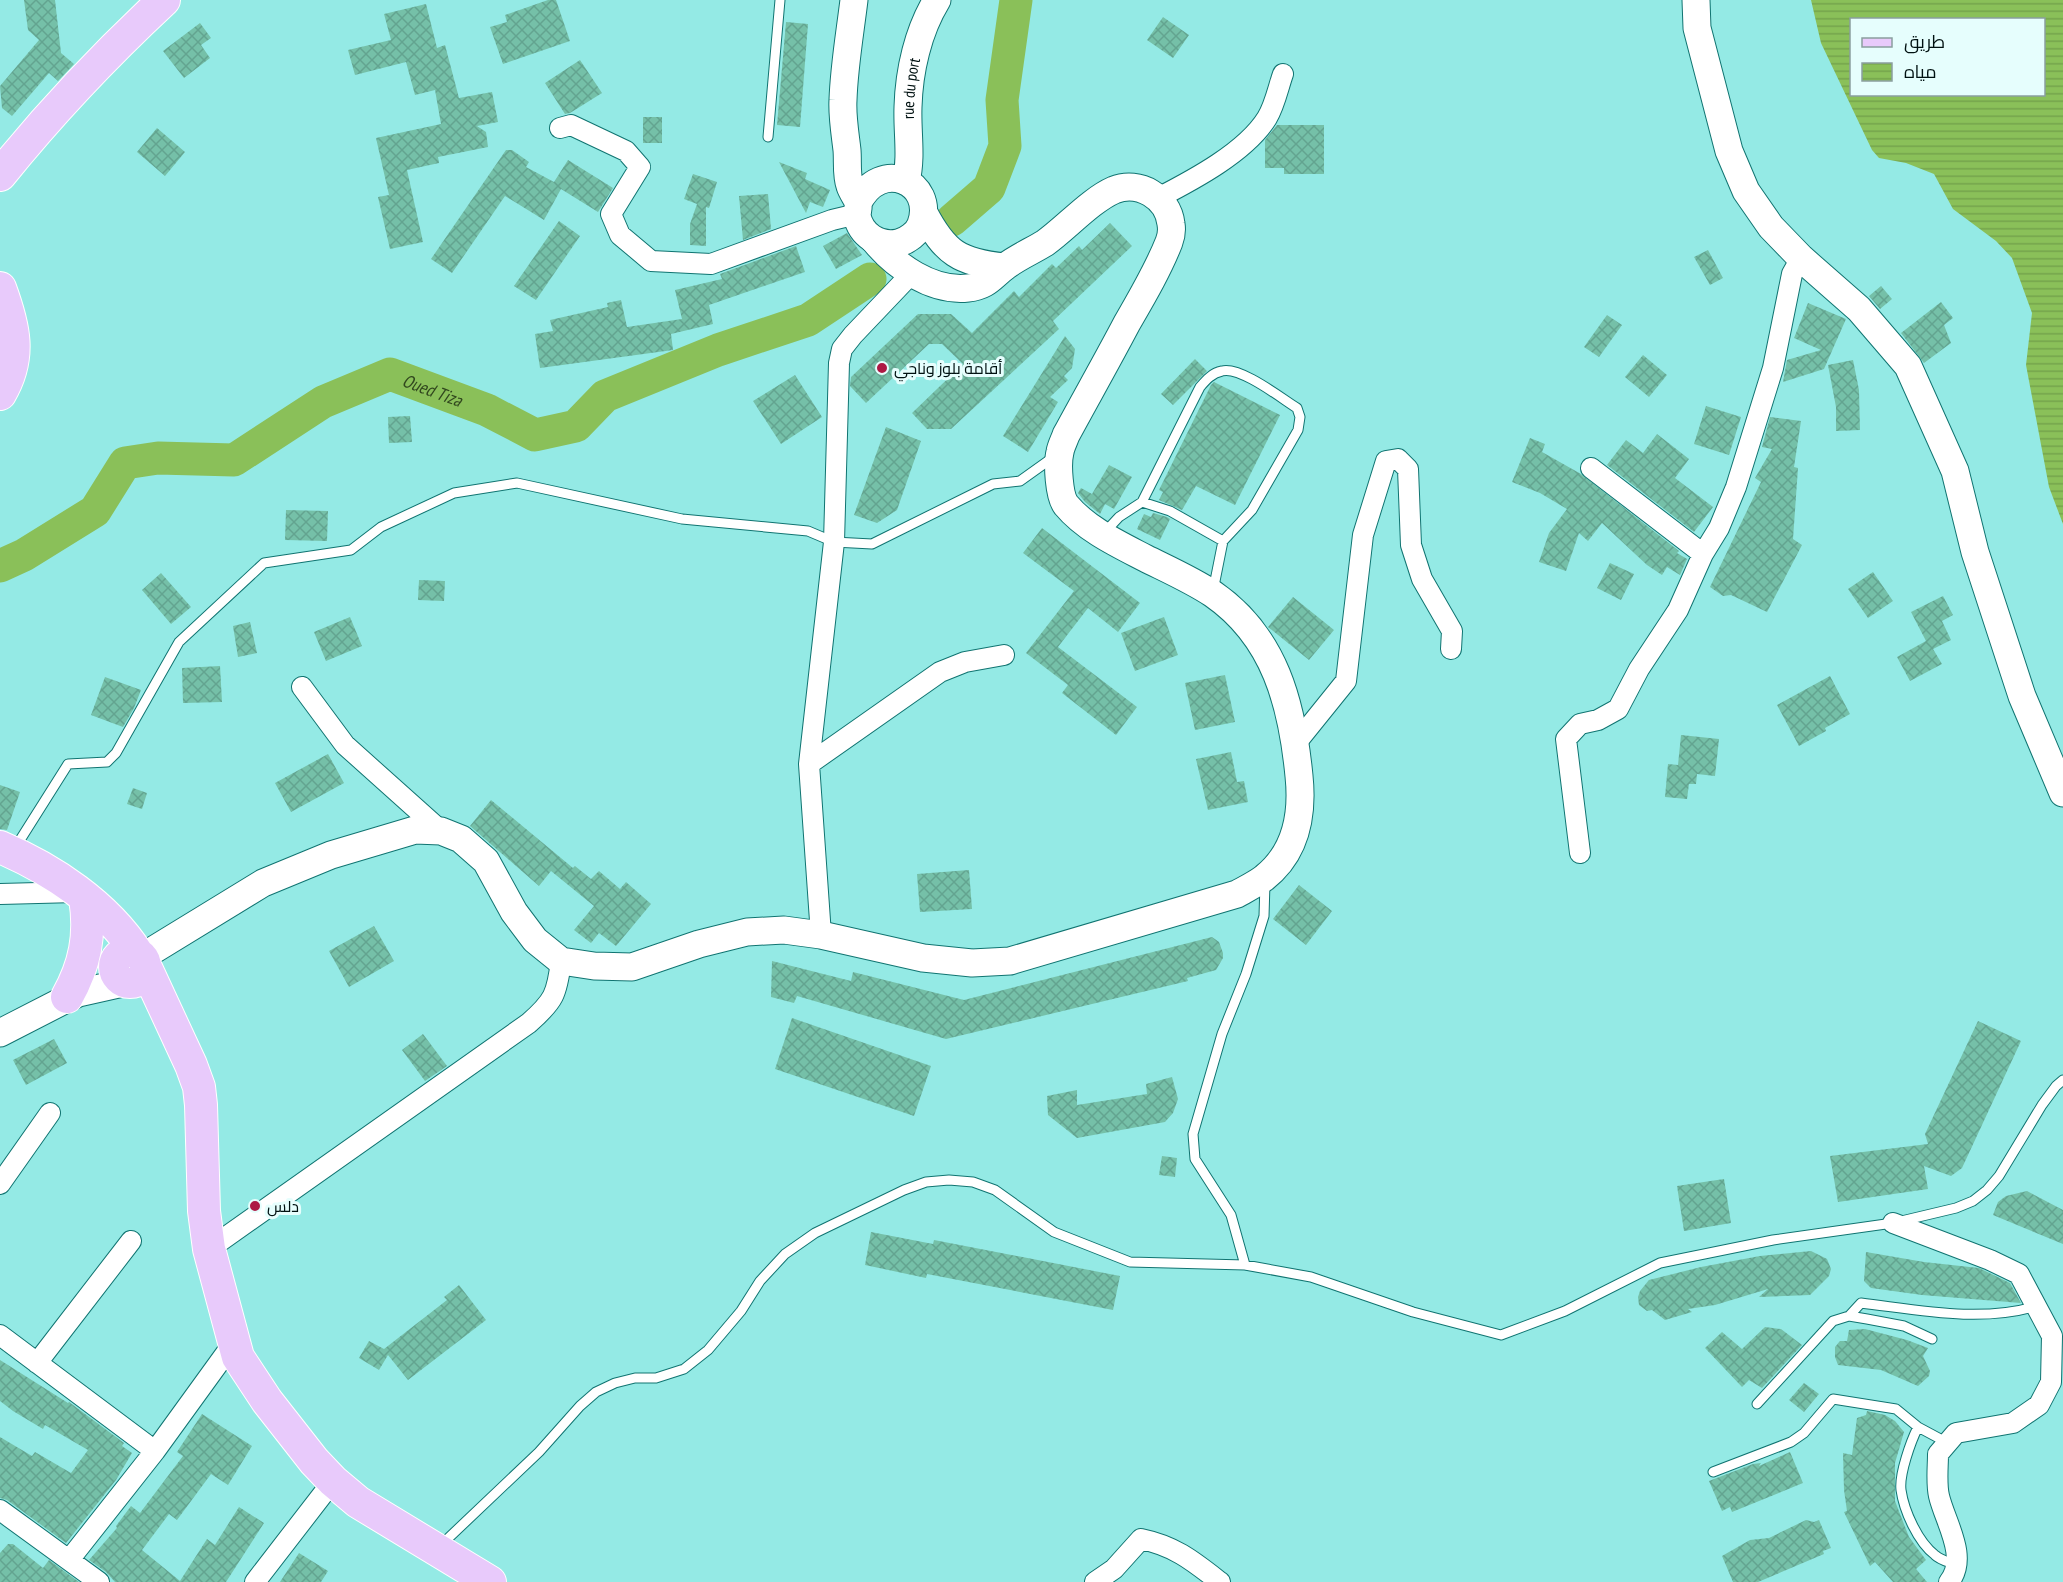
<svg xmlns="http://www.w3.org/2000/svg" width="2063" height="1582" font-family="'PT Sans Narrow',Cairo,sans-serif">
<defs>
<pattern id="water-rules" width="6" height="5" patternUnits="userSpaceOnUse" patternTransform="scale(1.5)"><rect width="6" height="5" fill="#8ac059"/><path d="M0 2.5h6" fill="none" stroke="#75a44c"/></pattern>
<pattern id="building-cross-hatch" width="8" height="8" patternUnits="userSpaceOnUse" patternTransform="scale(1.5)"><rect width="8" height="8" fill="#75c0a8"/><path d="M0 0l8 8M0 8l8-8" fill="none" stroke="#63a490"/></pattern>
</defs>
<rect width="100%" height="100%" fill="#94eae5"/>
<path fill="url(#water-rules)" fill-rule="evenodd" d="M1811,0H2063V524L2049,487L2026,365L2032,313L2012,258L1996,241L1953,209L1934,174L1906,163L1879,158L1872,150L1821,43ZM1852,20H2044V94H1852Z"/>
<g fill="none" stroke-linecap="round" stroke-linejoin="round">
<g stroke="#8ac059" stroke-width="33">
<path d="M952,220L989,188L1005,146L1002,100L1016,0"/>
<path id="s1" d="M0,566L24,555L95,511L125,463L158,458L234,460L323,402L390,374L487,410L535,435L576,426L605,396L718,350L808,320L870,279"/>
</g>
</g>
<path fill="url(#building-cross-hatch)" d="M24,0H55L61,53L74,64L58,81L49,73L12,116L2,108L0,86L39,40L28,30Z
M548,0H556L570,41L503,64L490,27L507,22L505,15Z
M426,4L437,48L445,45L459,98L492,92L498,122L477,126L486,132L488,147L438,157L439,163L407,170L423,242L390,249L378,197L389,195L376,138L441,124L435,90L415,95L406,62L355,75L348,50L391,40L384,14Z
M1163,17L1189,35L1173,58L1147,40Z
M786,22L808,24L800,127L777,125Z
M200,23L211,38L201,45L210,58L184,78L163,51Z
M580,60L602,93L570,113L565,114L545,83Z
M643,117H662V143H643Z
M1277,125H1324V174H1284V168H1265V140Z
M157,128L185,152L165,176L137,152Z
M506,150H512L529,162L526,167L554,182L568,160L613,188L598,212L561,189L544,220L505,196L452,273L431,259Z
M779,162L807,173L805,179L830,190L823,207L810,202L806,213Z
M693,174L717,182L709,208L706,207V246L690,245V224L697,204L684,199Z
M768,194L771,229L743,240L739,196Z
M559,221L580,236L536,300L514,286Z
M1110,223L1132,246L1053,321L1059,329L951,429H927L912,413L963,364L942,344H929L866,403L850,386L851,377L918,314H951L972,333L1014,291L1019,297L1052,264L1056,268L1079,246L1082,250Z
M847,233L862,255L836,269L823,246Z
M796,246L805,272L709,305L713,324L671,334L673,350L540,368L535,334L553,331L550,320L608,307L607,303L621,300L627,327L682,319L675,290L722,279L720,274Z
M1708,250L1723,278L1710,285L1694,257Z
M1881,286L1892,299L1880,309L1869,296Z
M1941,302L1953,318L1944,325L1951,343L1924,363L1901,333Z
M1808,303L1846,319L1824,369L1783,382L1787,360L1821,350L1794,338Z
M1607,315L1622,325L1599,357L1584,347Z
M1065,336L1075,349L1072,368L1064,376L1068,380L1050,397L1058,402L1028,452L1003,436Z
M1643,355L1667,375L1649,397L1625,377Z
M1195,359L1207,371L1173,405L1161,394Z
M1853,360L1859,390L1860,430L1836,431V407L1828,365Z
M795,375L822,417L781,444L753,401Z
M1214,382L1280,415L1235,505L1196,486L1182,510L1159,500L1163,492L1159,490L1211,385Z
M1706,406L1741,417L1729,455L1694,444Z
M410,416L412,442L389,443L388,417Z
M1770,417L1801,421L1794,467L1798,468L1793,539L1802,545L1767,612L1731,595L1723,596L1710,587L1761,482L1755,478L1772,449L1762,447Z
M886,427L921,441L897,510L877,523L854,515Z
M1657,434L1689,459L1675,478L1713,507L1694,532L1607,465L1626,440L1643,453Z
M1530,438L1545,444L1542,452L1581,474L1679,551L1677,553L1687,559L1680,575L1667,567L1662,575L1647,565L1602,523L1588,541L1579,533L1566,571L1539,562L1549,533L1567,509L1540,493L1512,482Z
M1109,465L1132,477L1114,509L1105,504L1100,514L1085,502L1078,493L1081,488L1092,494Z
M286,510L328,511L327,541L285,540Z
M1153,513L1167,517L1175,522L1170,519L1160,540L1137,529L1144,514L1151,517Z
M1042,528L1140,603L1118,632L1088,608L1058,647L1137,707L1116,735L1062,693L1068,685L1026,653L1074,591L1023,553Z
M1610,563L1634,574L1621,600L1597,588Z
M1873,572L1893,601L1868,618L1848,589Z
M161,573L191,607L171,624L142,590Z
M419,580L445,581L444,601L418,600Z
M1943,596L1953,615L1942,621L1951,640L1933,649L1942,664L1910,681L1897,657L1926,641L1911,612Z
M1293,597L1334,630L1309,660L1268,627Z
M350,617L362,646L326,661L314,632Z
M1164,617L1178,655L1135,671L1121,633Z
M250,622L257,653L238,657L233,626Z
M220,666L222,702L183,703L182,668Z
M1225,675L1235,722L1195,730L1185,683Z
M1830,676L1850,714L1825,728L1826,731L1799,746L1777,705Z
M105,677L141,690L134,708L123,727L91,715Z
M1681,735L1719,739L1715,776L1697,774L1696,784H1689L1687,799L1665,797L1668,764L1678,765Z
M1231,752L1237,782L1244,781L1248,802L1208,810L1196,759Z
M328,754L344,783L291,812L275,783Z
M0,785L20,792L7,830L0,829Z
M133,788L147,793L142,809L127,804Z
M491,800L573,868L575,866L591,879L599,871L620,889L626,882L651,904L616,946L599,933L591,943L574,930L594,906L551,871L539,886L470,826Z
M969,870L972,909L920,912L917,874Z
M1299,885L1332,911L1306,945L1273,919Z
M374,926L394,961L349,987L329,951Z
M1212,937L1219,942L1223,953V958L1216,970L1187,978L1188,981L946,1039L797,996L794,1003L771,997L772,961L851,981L853,972L964,1000Z
M792,1018L931,1066L914,1116L775,1069Z
M1978,1021L2021,1041L1962,1168L1951,1176L1924,1166L1928,1189L1838,1202L1830,1156L1928,1144L1925,1134Z
M423,1034L447,1066L425,1081L402,1050Z
M54,1039L67,1063L26,1085L13,1060Z
M1172,1077L1178,1099L1173,1113L1165,1122L1077,1138L1048,1115L1047,1096L1077,1090V1105L1147,1094L1146,1084Z
M1162,1156L1177,1158L1175,1177L1159,1175Z
M1724,1179L1731,1223L1684,1231L1677,1186Z
M2027,1191L2063,1210V1244L1993,1215L1998,1202L2006,1196Z
M871,1232L933,1244L934,1240L1120,1276L1113,1310L927,1274L926,1278L865,1265Z
M1811,1251L1827,1259L1831,1269L1829,1276L1810,1295L1759,1297L1768,1289L1715,1305L1688,1309L1692,1312L1665,1320L1652,1310L1647,1311L1639,1305L1638,1297L1640,1291L1649,1280L1701,1267L1760,1256Z
M1866,1252L1924,1262L1979,1268L2010,1283L2021,1303L1922,1295L1871,1288L1864,1281Z
M459,1285L486,1320L408,1380L388,1355L379,1370L359,1358L369,1341L384,1349L447,1300L444,1297Z
M1765,1327L1781,1329L1802,1345L1762,1388L1749,1380L1742,1387L1705,1348L1722,1332L1742,1349Z
M1865,1329L1907,1340L1928,1348L1923,1356L1930,1371L1929,1376L1918,1386L1881,1370L1838,1365L1835,1357V1347L1840,1341H1847L1849,1330Z
M0,1360L68,1403L69,1402L124,1443L122,1446L132,1453L116,1480L66,1543L7,1500L0,1498V1437L32,1456L35,1452L71,1473L88,1450L45,1425L43,1429L13,1411L0,1401Z
M1804,1383L1819,1394L1804,1412L1789,1400Z
M1867,1411L1885,1415L1895,1421L1904,1432L1895,1463V1501L1909,1537L1926,1560L1916,1569L1927,1582H1893L1875,1562L1870,1566L1844,1512L1847,1511L1844,1490L1843,1453L1852,1455L1857,1418L1866,1415Z
M202,1414L252,1446L228,1485L211,1474L177,1520L169,1514L142,1550L180,1581L207,1539L215,1545L239,1507L264,1523L226,1582H115L106,1572L89,1560L117,1528L116,1526L131,1506L140,1513L183,1456L177,1452Z
M1790,1452L1803,1483L1732,1512L1730,1507L1722,1511L1709,1481L1753,1464L1761,1463L1759,1466Z
M1806,1520L1814,1522L1819,1520L1831,1548L1823,1551L1824,1554L1758,1582H1733L1722,1556L1750,1540L1769,1538Z
M8,1544H13L43,1568L49,1560L79,1582H0V1553Z
M299,1553L328,1571L321,1582H280Z"/>
<g fill="none" stroke-linecap="round" stroke-linejoin="round">
<g stroke="#107471" stroke-width="11">
<path id="lane" d="M768,137L780,0
M1142,502L1200,387C1206,380 1212,373 1222,371C1240,366 1281,398 1297,408L1300,417L1298,430L1252,510L1223,541
M1105,532L1119,517L1142,502L1170,511L1223,541L1213,591
M15,848L68,764L107,762L116,753L179,642L264,563L351,550L381,527L454,493L517,483L682,519L808,531L834,542L872,544L993,484L1020,481L1055,456
M1245,1265L1231,1215L1195,1159L1193,1134L1222,1034L1246,974L1264,916L1265,883
M1849,1316L1861,1303C1919,1310 1980,1323 2037,1306
M1757,1404L1833,1321L1849,1316L1867,1319L1904,1326L1932,1339
M1918,1427C1911,1441 1899,1474 1901,1490C1904,1511 1918,1542 1935,1555C1940,1560 1949,1562 1956,1565
M1713,1472L1791,1442L1804,1433L1833,1399L1896,1409L1918,1427L1946,1442
M440,1546L539,1452L580,1406L596,1392L615,1383L635,1378H656L684,1369L708,1350L741,1311L760,1281L785,1254L815,1233L904,1190L926,1182L949,1180L973,1182L995,1190L1054,1232L1130,1262L1245,1265L1311,1277L1413,1312L1501,1335L1565,1311L1660,1263L1773,1240L1893,1223L1956,1208L1973,1201L1987,1190L1999,1176L2042,1105L2056,1086L2063,1080"/>
</g>
<g stroke="#107471" stroke-width="22">
<path id="street" d="M560,128L571,125L626,151L640,167L611,214L620,235L651,261L711,264L832,220L857,214
M1158,198C1193,180 1246,152 1267,118C1275,105 1278,88 1283,74
M1591,468L1703,554
M302,687L345,745L441,831
M1296,743L1346,681L1363,535L1386,461L1398,459L1408,469L1411,545L1422,579L1452,631L1451,649
M809,764L940,672L965,662L1004,655
M1580,853L1566,739L1580,724L1598,720L1618,709L1639,669L1678,610L1703,554L1719,528L1736,487L1773,368L1792,274L1801,258
M0,894L76,892
M821,935L809,764L834,542L839,363L842,349L853,335L912,273
M0,1184L50,1113
M1893,1223L1990,1260L2019,1274L2052,1336L2051,1382L2039,1405L2013,1423L1956,1433L1938,1454C1938,1467 1936,1483 1939,1496C1945,1522 1969,1557 1949,1582
M209,1249L529,1023C554,1001 557,994 561,961
M0,1335L155,1451
M37,1363L131,1241
M0,1510L99,1582
M69,1560L155,1451L234,1342
M255,1582L333,1481
M1095,1582L1114,1569L1141,1539C1175,1546 1193,1561 1220,1582"/>
</g>
<g stroke="#107471" stroke-width="29">
<g id="secondary">
<path d="M854,0C850,33 844,67 843,100C842,116 845,133 847,150C848,161 846,175 850,186C852,192 856,197 858,202C859,207 857,212 857,216C861,235 879,247 898,243C907,241 918,233 921,224C936,182 880,157 858,203"/>
<path d="M1696,0L1697,28L1729,151L1746,191L1771,227L1801,258L1859,309L1908,366L1955,471L1975,552L2022,696L2063,793"/>
<path id="s2" d="M906,181C912,157 907,132 908,107C909,71 918,31 937,0"/>
<path d="M924,213C945,253 959,262 1004,267"/>
<path d="M142,957L263,883L331,855L415,830L441,831L461,839L486,861L514,912L535,940L561,961L594,966L632,967L699,944L747,932L784,930L821,935L923,958L972,963L1010,961L1237,894C1246,889 1256,884 1264,878C1297,852 1303,814 1299,776C1292,704 1275,637 1213,594C1192,580 1167,569 1145,558C1118,544 1086,529 1066,505C1059,496 1057,464 1060,452C1061,446 1064,441 1066,435C1086,398 1107,361 1127,323C1142,297 1158,270 1169,242C1171,237 1172,230 1171,224C1168,197 1139,180 1114,190C1091,200 1066,228 1045,243C1032,251 1018,257 1006,266C992,276 988,286 968,288C932,292 895,266 874,240"/>
<path d="M0,1033L78,993L127,982"/>
</g>
</g>
<g stroke="#fff" stroke-width="34">
<path id="primary" d="M0,175C50,113 106,54 164,0
M0,288C14,326 22,357 0,394
M0,847C52,869 106,905 137,953
M115 967a15 15 0 1 1 30 0a15 15 0 1 1-30 0Z
M146,968L191,1065L199,1087L201,1105L204,1211L209,1249L238,1357L267,1401L314,1461L333,1481L358,1502L490,1582
M67,997C85,965 91,935 85,898"/>
</g>
<use href="#lane" stroke="#fff" stroke-width="9"/>
<use href="#street" stroke="#fff" stroke-width="20"/>
<use href="#secondary" stroke="#fff" stroke-width="27"/>
<use href="#primary" stroke="#e8cafb" stroke-width="32"/>
</g>
<g fill="#ad1944" stroke="#e6fefd" stroke-width="2">
<circle cx="882" cy="368" r="6"/>
<circle cx="255" cy="1206" r="6"/>
</g>
<g text-anchor="middle" dominant-baseline="central" stroke-width="6" stroke-linejoin="round" paint-order="stroke">
<g font-size="16" fill="#011" stroke="#e6fefd">
<text stroke="none"><textPath href="#s2" startOffset="93">rue du port</textPath></text>
</g>
<g font-size="16" fill="#011" stroke="#e6fefd" text-anchor="start">
<text x="894" y="368">أقامة بلوز وناجي</text>
<text x="267" y="1206">دلس</text>
</g>
<g font-size="18" font-style="italic" fill="#31471e" stroke="#e6fefd">
<text stroke="none"><textPath href="#s1" startOffset="500">Oued Tiza</textPath></text>
</g>
</g>
<rect x="1850" y="18" width="195" height="78" fill="#e6fefd" stroke="#8a9f9f" stroke-width="1.5"/>
<rect x="1862" y="38" width="30" height="9" fill="#e8cafb" stroke="#8a9f9f" stroke-width="1.5"/>
<text x="1904" y="48" font-size="18" fill="#001111">طريق</text>
<rect x="1862" y="63" width="30" height="18" fill="url(#water-rules)" stroke="#8a9f9f" stroke-width="1.5"/>
<text x="1904" y="78" font-size="18" fill="#001111">مياه</text>
</svg>
